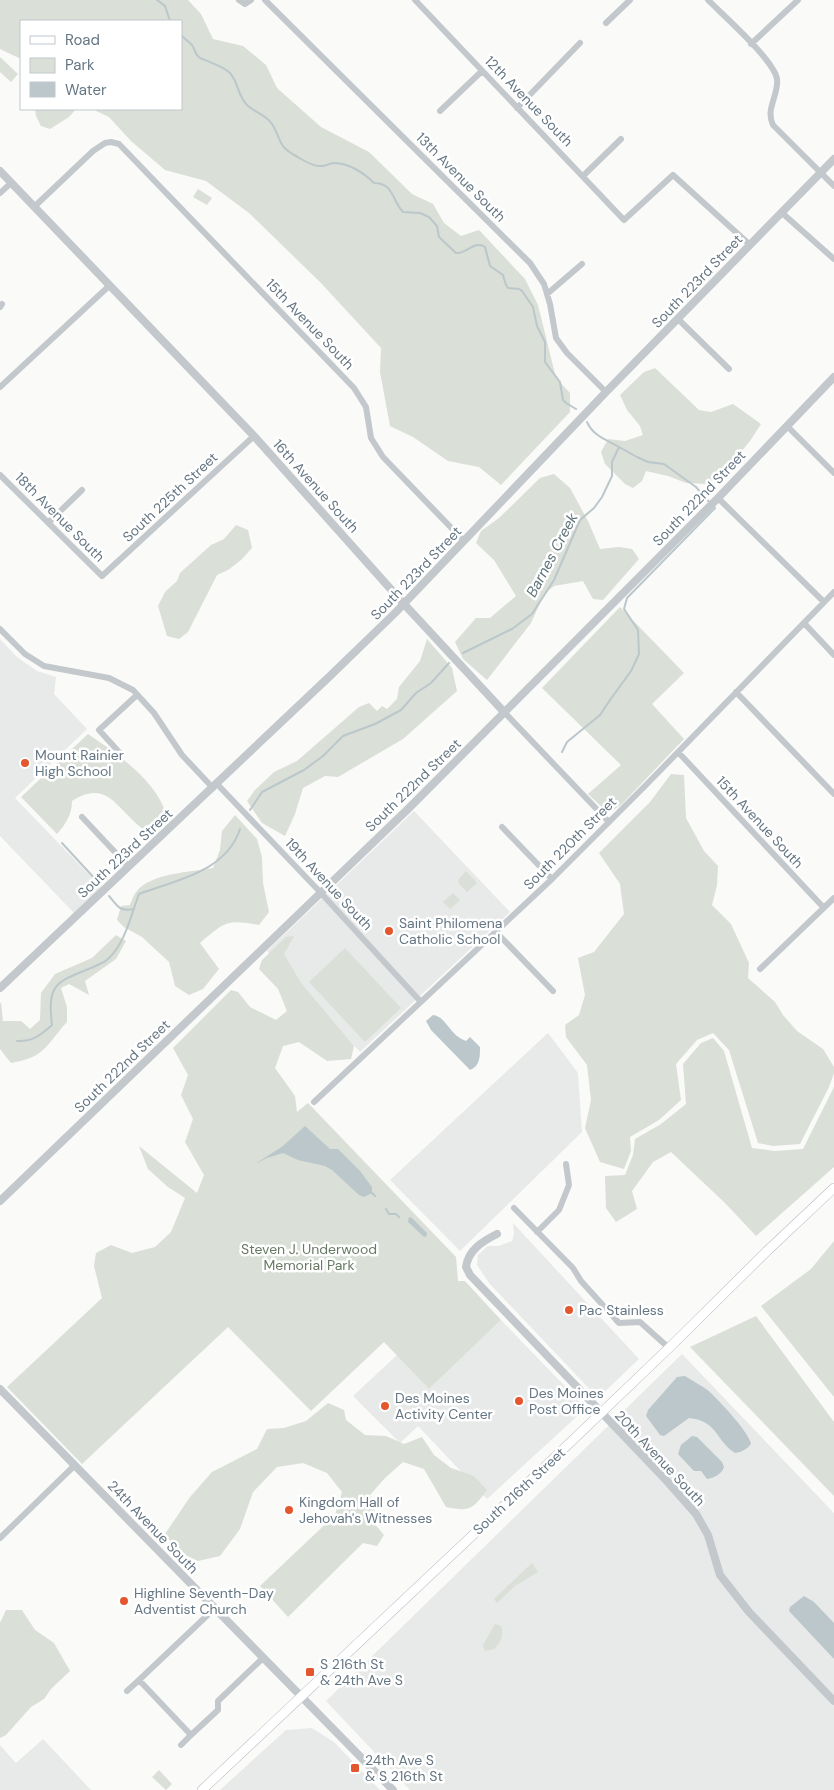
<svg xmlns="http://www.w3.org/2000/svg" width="834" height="1790" font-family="'DM Sans',sans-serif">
<rect width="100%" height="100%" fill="#fafaf8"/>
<path fill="#e8e9e9" d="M0,639L17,657L37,671L56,677L54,694L87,729L15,798L101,887L74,913L0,836Z
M414,811L510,912L360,1052L267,951Z
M548,1033L578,1073L582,1132L460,1251L390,1180Z
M513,1223L639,1359L598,1398L489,1283L477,1265L478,1255L488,1246H499L512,1241L514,1233Z
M501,1320L586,1408L487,1499L418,1426L400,1443L353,1396L397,1355L429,1389Z
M682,1354L834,1513V1790H410L326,1701Z
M312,1728L334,1742L380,1790H220L286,1730Z
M43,1739L91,1790H0V1745L16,1763Z"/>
<path fill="#dadfd7" d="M0,0H188L201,14L213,39L243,46L266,65L277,88L321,127L369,152L412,194L433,204L444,223L461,236L479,230L525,279L538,305L556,378L570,393V412L501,485L479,467L448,461L413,437L390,426L380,372L381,348L321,283L249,213L206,181L165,170L131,141L109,117L92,109H181V21H21V59L0,49Z
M0,57L18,74L11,82L0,72Z
M35,109H76L69,117L50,129L41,126L36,116Z
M198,189L212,198L207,205L193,197Z
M655,368L699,410L711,412L733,404L761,424L750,441L724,473L708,484L686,483L668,476L646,471L642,481L633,488L625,484L605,464L601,452L608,439L625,441L643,435L640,426L627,410L620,395L644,372Z
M554,474L570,488L588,521L600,549L619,547L632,549L639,559L603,600L593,599L583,581L554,586L544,594L531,623L487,680L463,659L455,642L476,618H490L516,596L494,560L476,543L481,531L499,518L540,478Z
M236,525L248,530L252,548L241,560L228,570L217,575L188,632L179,639L167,636L158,606L165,592L177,581L180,573L211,545L224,539Z
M620,607L684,673L652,704L684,739L622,804L611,812L605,810L588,794L621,765L542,688Z
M427,639L452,668L457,691L403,739L338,777L325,776L303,788L295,814L285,836L262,823L247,801L255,790L274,772L297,761L359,707L369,703L377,711L382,706L387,709L397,699L399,687L420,661Z
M88,734C116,753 156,780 166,814L154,826L143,829C117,810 108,778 72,801C72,814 66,824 57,834L21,797Z
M671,774L684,775L686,818L704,851L718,866L717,885L712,905L731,924L749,963L748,978L775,1002L783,1015L797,1031L823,1049L834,1067V1073L829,1087L800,1144L773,1146L758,1143L729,1050L713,1033L697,1040L676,1064L681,1100L659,1120L630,1137L631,1151L624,1169L600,1162L585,1128L591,1100L587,1065L566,1037L565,1025L579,1015L585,995L578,958L594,952L624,914L620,884L599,853L650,802Z
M235,815L257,839L262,857L263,883L269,912L259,925C226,919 225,922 200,943L219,969L203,989L189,995L175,986L169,962L142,937L124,927L117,920L121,906L130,905C132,900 134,894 137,891C151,873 192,872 213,868L220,850L222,831Z
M466,871L477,883L467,892L459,884L458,880Z
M453,893L460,900L450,909L443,902Z
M116,935L126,941L116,959L85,981L89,995L69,984L61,988L67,1007V1022C45,1046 46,1057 11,1063L0,1049V1004L1,1002L3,1021H21L30,1029L40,1020L41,993L55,974L92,958Z
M294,936L284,954L301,983L354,1046L351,1059L327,1061L299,1042L283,1046L275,1068L295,1096L297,1112L308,1103L456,1257L458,1281H465L501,1320L429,1389L384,1342L311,1411L228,1327L82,1464L7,1387L102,1298L94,1266L96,1253L111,1245L132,1253L155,1247L171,1232L185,1198L168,1187L148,1169L139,1146L197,1193L204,1175L185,1142L193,1119L181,1095L188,1075L173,1048L231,990L238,992L250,1007L276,1020L287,1011L278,989L259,969L262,960L286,937Z
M345,948L401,1008L365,1042L309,982Z
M713,1038L724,1051L752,1148L775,1151L803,1149L834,1087V1167L756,1236L725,1203L671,1152L653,1162L632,1191L637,1209L616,1222L606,1208L605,1176L625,1175L633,1155L635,1139L661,1124L686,1104L683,1064L701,1043Z
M834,1241V1397L761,1306L811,1269Z
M756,1316L834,1422V1496L690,1347Z
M328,1403L344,1410L346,1420L365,1435L386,1436L404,1444L422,1437L434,1455L451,1468L474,1476L487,1490C473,1509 470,1512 446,1507L424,1469L403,1462L385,1478L370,1495L375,1506L373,1522L384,1535L377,1546L363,1543L288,1617L260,1586L335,1515L342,1492L327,1473L303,1463L277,1467L253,1492L240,1529L220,1556L198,1561L177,1551L165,1534L190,1497L212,1472L257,1449L267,1429L284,1428L306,1421Z
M532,1563L538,1572L515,1586L497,1603L494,1599Z
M6,1610H22L35,1630L54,1643L70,1671L51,1689L44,1699L31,1707L6,1735L0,1738V1623Z
M495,1624L501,1626C504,1635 501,1642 494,1649L485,1651L483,1645Z
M159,1770L172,1784L166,1790L152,1777Z"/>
<path fill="#bbc7cb" d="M433,1015C447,1017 449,1035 466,1041L470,1037L480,1047C480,1057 480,1066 470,1070L431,1030L426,1021Z
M305,1126L330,1149H338L360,1171L372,1187V1193L364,1197L359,1195L332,1170L325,1166L298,1160L283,1153L267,1158L255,1164L283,1146Z
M409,1217L412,1218L426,1232L427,1234L426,1237L423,1236L408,1222Z
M685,1376C694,1382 705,1387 712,1394C721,1403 749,1432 751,1444C747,1449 742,1452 735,1453C715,1440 718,1421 689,1418L664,1436L660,1435L646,1416L648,1410L677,1377Z
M692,1436L697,1437L722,1462L724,1467C722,1474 714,1478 707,1479L701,1471H694L678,1454L681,1445Z
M804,1596L814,1602L834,1623V1659L789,1611L790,1607Z"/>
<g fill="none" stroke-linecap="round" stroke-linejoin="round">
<path stroke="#bbc7cb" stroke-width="2" d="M157,0L165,6L170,21
M181,35C184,38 189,42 192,45C195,49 195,55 200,58C209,62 223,66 230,73C239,83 237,96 248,106C256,113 265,114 272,124C282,139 276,145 296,156C303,160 311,166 320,166C325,167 329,163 334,163C349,163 364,173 374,183C394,183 392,201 403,212L420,213L429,217L437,226L439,237L456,253C466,254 475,240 485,247L490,266L503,275L506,285L508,288L519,289L522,291L533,307L537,326L545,342V362L560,382L563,400L566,403L576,409
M619,447L637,457L648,462L664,464L696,487L710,503
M463,653L512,629L532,614L554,580L580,520L594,508L602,497L612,476V462L619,447C607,440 593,436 587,422
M562,752L567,742L600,715L610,700L631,671L639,654L638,630L624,609L627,598L715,508L713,506
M250,810L262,792L304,770L323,756L343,736L375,724L401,710L416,693L431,683L449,663
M62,843L96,880
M109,896C118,906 119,912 134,909
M17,1041C32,1042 41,1035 52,1025C47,984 56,982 91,968C97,965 104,963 108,959C125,944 131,915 139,894C176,880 226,872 240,829
M372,1193L375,1196
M386,1209L389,1214H396L399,1217"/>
<g stroke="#b3babf" stroke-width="10">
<path id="secondary" d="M202,1790L509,1501L669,1348L767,1251L834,1188"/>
</g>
<path stroke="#c3c8cc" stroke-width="6" d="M239,0L245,4L251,0
M265,0L530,263L544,284L550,304L556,338L567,353L606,392
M415,0L624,220L673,175L749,244
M708,0C723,15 774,60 777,79C779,95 765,109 773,125L834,186
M606,23L630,0
M751,44L798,0
M517,108L580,43
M440,111L482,71
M583,176L621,139
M0,193L11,183
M34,207L93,151L105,143L111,142L119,144L354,388L366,407L371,438L383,457L464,541
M781,212L834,259
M547,294L582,264
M0,307L2,304
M678,319L729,369
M0,387L109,286
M787,426L834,473
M0,475L102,576L254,436
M718,498L824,602
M48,523L82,490
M804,623L834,655
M0,629L25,654L44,666L109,678L133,690L154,713L182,755L213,788
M736,692L834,794
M505,713L609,822
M119,752L99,730L137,695
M678,752L824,908
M217,784L321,893L421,1002
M82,817L128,866
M502,827L552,879
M496,932L553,991
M760,969L834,898
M314,1102L552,879L645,786L834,592
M514,1208L573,1268L581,1281L619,1323L640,1322L669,1348
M537,1232L559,1210L569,1185L566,1164
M0,1538L75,1465
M214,1609L139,1680L191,1735L218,1710V1701L263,1658
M127,1691L139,1680
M181,1745L191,1735"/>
<path stroke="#c3c8cc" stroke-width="8" d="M0,171L254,436L404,604L505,713
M0,988L330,676L395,613L606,392L834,159
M0,1201L408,809L718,498L834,377
M497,1234C483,1241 468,1250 466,1267L470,1275L666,1480L696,1514L708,1535L720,1575L749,1612L834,1701
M0,1389L393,1790"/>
<use href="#secondary" stroke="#fff" stroke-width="9"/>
</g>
<g fill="#e4572e" stroke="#fff" stroke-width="2">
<circle cx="25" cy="763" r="5"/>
<circle cx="389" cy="931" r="5"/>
<circle cx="569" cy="1310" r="5"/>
<circle cx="519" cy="1401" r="5"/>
<circle cx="385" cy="1406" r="5"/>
<circle cx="289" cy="1510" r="5"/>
<circle cx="124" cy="1601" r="5"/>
<rect x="305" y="1667" width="10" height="10" rx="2.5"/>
<rect x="350" y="1763" width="10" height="10" rx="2.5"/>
</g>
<g text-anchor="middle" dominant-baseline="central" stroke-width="5" stroke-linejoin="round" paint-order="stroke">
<g font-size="14" fill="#657683" stroke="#fff">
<text transform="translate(529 101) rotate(46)">12th Avenue South</text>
<text transform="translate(461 177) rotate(45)">13th Avenue South</text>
<text transform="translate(697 281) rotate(-46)">South 223rd Street</text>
<text transform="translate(310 324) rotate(46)">15th Avenue South</text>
<text transform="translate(316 486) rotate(48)">16th Avenue South</text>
<text transform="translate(170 497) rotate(-43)">South 225th Street</text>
<text transform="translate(699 498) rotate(-46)">South 222nd Street</text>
<text transform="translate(60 517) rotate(45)">18th Avenue South</text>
<text transform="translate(416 573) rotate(-46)">South 223rd Street</text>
<text transform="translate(413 785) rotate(-44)">South 222nd Street</text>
<text transform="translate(760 822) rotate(47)">15th Avenue South</text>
<text transform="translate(570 843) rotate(-45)">South 220th Street</text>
<text transform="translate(125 853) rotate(-43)">South 223rd Street</text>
<text transform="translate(329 884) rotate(47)">19th Avenue South</text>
<text transform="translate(122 1066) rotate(-44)">South 222nd Street</text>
<text transform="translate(660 1458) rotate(47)">20th Avenue South</text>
<text transform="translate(519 1491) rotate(-43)">South 216th Street</text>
<text transform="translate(153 1527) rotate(46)">24th Avenue South</text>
</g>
<g font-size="14" fill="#657683" stroke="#fff" text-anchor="start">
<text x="35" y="755">Mount Rainier<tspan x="35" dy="16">High School</tspan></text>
<text x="399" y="923">Saint Philomena<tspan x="399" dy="16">Catholic School</tspan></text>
<text x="579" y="1310">Pac Stainless</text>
<text x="529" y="1393">Des Moines<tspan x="529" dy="16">Post Office</tspan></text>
<text x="395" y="1398">Des Moines<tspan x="395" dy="16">Activity Center</tspan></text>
<text x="299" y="1502">Kingdom Hall of<tspan x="299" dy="16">Jehovah's Witnesses</tspan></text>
<text x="134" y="1593">Highline Seventh-Day<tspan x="134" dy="16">Adventist Church</tspan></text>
<text x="320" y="1664">S 216th St<tspan x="320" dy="16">&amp; 24th Ave S</tspan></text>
<text x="365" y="1760">24th Ave S<tspan x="365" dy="16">&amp; S 216th St</tspan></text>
</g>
<g font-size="14" fill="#687a64" stroke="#fff">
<text x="309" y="1249">Steven J. Underwood<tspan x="309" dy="16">Memorial Park</tspan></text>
</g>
<g font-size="15" font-style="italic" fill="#60757c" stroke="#fff">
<text transform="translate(552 555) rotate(-62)">Barnes Creek</text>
</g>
</g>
<rect x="20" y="20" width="162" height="90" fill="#ffffff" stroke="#c1c8cd"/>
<rect x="30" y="36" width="25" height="8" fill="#ffffff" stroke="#c1c8cd"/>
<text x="65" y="45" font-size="15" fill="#657683">Road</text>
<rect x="30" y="58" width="25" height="15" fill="#dadfd7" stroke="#c1c8cd"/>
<text x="65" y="70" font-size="15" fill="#657683">Park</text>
<rect x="30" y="82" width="25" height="15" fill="#bbc7cb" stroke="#c1c8cd"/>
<text x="65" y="95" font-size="15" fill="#657683">Water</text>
</svg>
